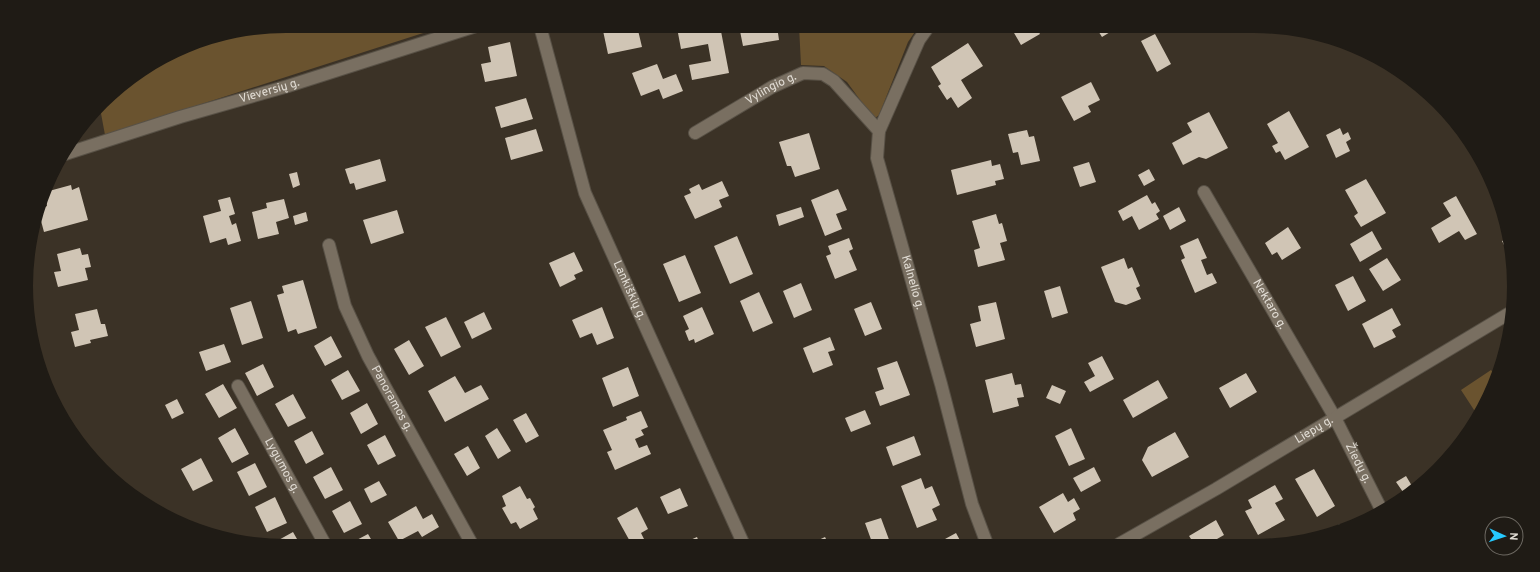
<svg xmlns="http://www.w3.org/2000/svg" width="1540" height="572" font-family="Overpass,sans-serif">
<rect width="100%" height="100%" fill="#3b3226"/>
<path fill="#6a532f" d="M286,26H445L105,135L100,108L115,90L202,40Z
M799,26H919L908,42L879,115L874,119L847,82L824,66L801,65Z
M1491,370L1495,375L1479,411L1476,413L1461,390Z"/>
<path fill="#d0c5b5" d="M602,26H637L642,47L608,54Z
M713,26H720L729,73L692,80L689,65L711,61L708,44L681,49L678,33Z
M739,26H777L779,40L743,46Z
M1010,26H1039L1036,27L1040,34L1021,45Z
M1095,26H1120L1102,37Z
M1155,34L1171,64L1157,72L1141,41Z
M510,42L517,76L485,82L481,64L491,62L488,47Z
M968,43L983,66L961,80L972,98L958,108L951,97L947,100L938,86L941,84L931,67Z
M657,64L663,79L676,74L683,91L663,99L659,89L641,96L632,73Z
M1091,82L1100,100L1088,106L1091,112L1074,121L1061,97Z
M526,98L533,119L501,128L495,107Z
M1289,111L1309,147L1285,160L1280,151L1276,153L1272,146L1278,143L1267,124Z
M1209,112L1228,148L1206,159L1199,157L1183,165L1172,143L1192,132L1187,123Z
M1340,128L1343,135L1348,132L1351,139L1346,142L1350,151L1336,158L1326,135Z
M536,129L543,151L511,160L505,138Z
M1027,130L1029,137L1034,136L1040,161L1021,165L1018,152L1013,153L1008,134Z
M809,133L820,169L795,177L791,166H787L779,142Z
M380,159L386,181L356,190L354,183L350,184L345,169Z
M991,160L992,166L1000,164L1004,179L995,181L996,185L957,195L951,170Z
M1089,162L1096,182L1080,187L1073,167Z
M1149,169L1155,180L1144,186L1138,175Z
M297,172L300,185L293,188L289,174Z
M1366,179L1386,213L1361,227L1354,216L1358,213L1345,190Z
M722,181L729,196L719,200L722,207L695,219L684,196L691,193L689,189L699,184L702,190Z
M71,185L72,190L79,187L88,220L44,232L40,217L43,208L47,206L46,200L49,191Z
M838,189L847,210L836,214L842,229L825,236L811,200Z
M1147,195L1152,204L1155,202L1160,211L1156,214L1159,219L1139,230L1132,216L1123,221L1118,211Z
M1456,196L1477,234L1465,240L1459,231L1439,243L1431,228L1451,216L1443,203Z
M230,197L235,214L229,216L232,225L236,223L241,241L228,245L226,238L210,243L203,216L221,211L218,200Z
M284,199L289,218L276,222L279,234L258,239L252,212L267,208L266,203Z
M801,207L804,217L779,226L776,215Z
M1179,207L1186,221L1170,230L1163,216Z
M397,210L404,233L371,244L363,220Z
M306,212L308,221L295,225L293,216Z
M996,214L999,224L1002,223L1007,241L1000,243L1005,260L978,267L974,250L980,248L972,221Z
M1288,227L1301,248L1282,260L1277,252L1272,255L1265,243Z
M1372,231L1382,249L1360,262L1350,244Z
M737,236L753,274L730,284L714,246Z
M849,238L853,249L849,251L857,270L835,279L826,256L831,254L828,246Z
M1198,238L1207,258L1201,260L1207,275L1212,273L1217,283L1195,293L1181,260L1185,258L1180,246Z
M1507,239L1512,252L1511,259L1502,241Z
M80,248L82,255L88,254L91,267L85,268L88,280L58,287L54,272L61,271L57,254Z
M574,252L583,271L574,275L576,279L560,287L549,263Z
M685,255L701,293L679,302L663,264Z
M1124,258L1128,269L1132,267L1140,286L1136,288L1141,299L1126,305L1115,302L1101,267Z
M1387,258L1401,280L1383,291L1369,269Z
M1353,276L1366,301L1348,311L1335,285Z
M303,280L317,328L298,334L296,329L288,332L277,295L284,293L282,286Z
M801,283L812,310L794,318L783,291Z
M1060,286L1068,313L1052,318L1044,291Z
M759,292L773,323L753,332L740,301Z
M251,301L263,338L242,345L230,308Z
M871,302L882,329L865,336L854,309Z
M996,302L1005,339L976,347L970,324L981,321L978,306Z
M602,307L614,338L597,345L592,333L580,338L572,320Z
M702,307L714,334L695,343L694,339L689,341L685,331L689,329L683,316Z
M1392,308L1401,325L1392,330L1396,337L1374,348L1362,324Z
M97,309L101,324H105L108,336L90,340L91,343L75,347L71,332L79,330L75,314Z
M484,312L492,329L472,339L464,322Z
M446,317L461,347L441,357L425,327Z
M331,336L342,357L325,366L314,346Z
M830,337L835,350L828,352L833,365L813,373L803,348Z
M409,340L424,366L409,375L394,349Z
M224,344L231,362L206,371L199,352Z
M1102,356L1114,379L1090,392L1084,382L1095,376L1088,363Z
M897,361L910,395L880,406L875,392L884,389L877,368Z
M263,364L274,387L257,396L245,373Z
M628,367L639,396L613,407L602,378Z
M348,370L360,391L342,400L331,380Z
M1012,373L1015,385L1021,384L1024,397L1017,398L1019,406L993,413L985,380Z
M1246,373L1257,392L1230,408L1219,388Z
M455,376L465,393L481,385L489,399L445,422L428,391Z
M1158,380L1168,398L1133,418L1123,400Z
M223,384L237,408L219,418L205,394Z
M1052,385L1066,391L1060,404L1046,398Z
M293,394L306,418L288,427L275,404Z
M177,399L184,413L172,419L165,405Z
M367,403L378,424L361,434L350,413Z
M865,410L871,424L851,432L845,418Z
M641,411L648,427L641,430L644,435L635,439L639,448L647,445L651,454L615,470L607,452L612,450L603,430L627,420L626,417Z
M526,413L539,436L526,443L513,420Z
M235,428L249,454L232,463L218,438Z
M497,428L511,451L498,459L485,436Z
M1071,428L1085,459L1069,466L1055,436Z
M312,431L324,454L306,464L294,441Z
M1175,432L1189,457L1152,477L1142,460L1148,447Z
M385,435L396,456L378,465L367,445Z
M914,436L921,455L893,466L886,447Z
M468,446L480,468L467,476L454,454Z
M201,458L213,481L193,491L181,469Z
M255,463L267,487L249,496L237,472Z
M331,467L343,490L325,499L313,477Z
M1094,467L1101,481L1081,492L1073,478Z
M1314,469L1335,506L1317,517L1295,479Z
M1406,476L1412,486L1403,492L1396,482Z
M921,478L925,489L932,486L940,505L932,509L937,520L917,528L901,486Z
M379,481L387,495L371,503L364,489Z
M1275,485L1283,499L1275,503L1285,520L1258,535L1245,511L1252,508L1248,500Z
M520,486L527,499L530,498L535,507L533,509L538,519L520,529L516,522L511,524L502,508L506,506L502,496Z
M680,488L688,506L668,514L660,497Z
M1063,493L1068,502L1074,498L1080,509L1073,513L1076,520L1054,533L1039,507Z
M275,497L287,523L267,532L255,507Z
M350,501L362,524L344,533L332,511Z
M416,506L423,519L432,514L439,527L422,537L418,531L399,541L388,522Z
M637,507L648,529L641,533L644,539L632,545L617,518Z
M881,518L891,545H873L865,523Z
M1216,520L1224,535L1217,539L1220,544H1190L1193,542L1189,536Z
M1340,524L1342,528L1326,532Z
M293,532L301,546L277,545L275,542Z
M956,533L962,544L948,545L945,539Z
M368,534L375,546H352L351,543Z
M697,537L700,545H679Z
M825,537L829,545H808Z"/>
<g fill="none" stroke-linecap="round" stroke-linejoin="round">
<g stroke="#585146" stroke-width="14">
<g id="minor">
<path id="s1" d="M540,26L585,193L744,545"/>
<path id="s2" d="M929,26L919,40L879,131L877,158L941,384L972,504L987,544"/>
<path id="s3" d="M695,133L772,87L803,73L823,74L834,81L879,131"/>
<path id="s4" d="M62,155L180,117L288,86L476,26"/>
<path id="s5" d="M1204,192L1334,416L1382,511"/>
<path id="s6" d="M329,245L345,306L368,356L473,546"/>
<path id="s7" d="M238,386L326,546"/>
<path id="s8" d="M1119,544L1216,489L1508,314"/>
</g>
</g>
<use href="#minor" stroke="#796f61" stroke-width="12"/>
</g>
<g text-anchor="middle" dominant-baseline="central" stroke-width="4" stroke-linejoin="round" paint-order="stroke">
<g font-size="12" fill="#e2ddd5" stroke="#1f1b15">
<text stroke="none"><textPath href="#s3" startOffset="88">Vylingio g.</textPath></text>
<text stroke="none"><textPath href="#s4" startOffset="217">Vieversių g.</textPath></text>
<text stroke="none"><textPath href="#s2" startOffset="273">Kalnelio g.</textPath></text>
<text stroke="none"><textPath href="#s1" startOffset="280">Lankiškių g.</textPath></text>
<text stroke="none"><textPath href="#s5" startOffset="130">Nektaro g.</textPath></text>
<text stroke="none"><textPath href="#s6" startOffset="167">Panoramos g.</textPath></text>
<text stroke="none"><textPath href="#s8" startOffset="226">Liepų g.</textPath></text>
<text stroke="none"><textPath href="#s5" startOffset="312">Žiedų g.</textPath></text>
<text stroke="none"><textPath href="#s7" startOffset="91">Lygumos g.</textPath></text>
</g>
</g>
<path d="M0 0H1540V572H0ZM286 33H1254A253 253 0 0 1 1507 286V286A253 253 0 0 1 1254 539H286A253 253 0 0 1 33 286V286A253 253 0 0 1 286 33Z" fill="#1f1b15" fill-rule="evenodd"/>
<g transform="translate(1504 536) rotate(93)"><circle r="19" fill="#1f1b15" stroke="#6d6962"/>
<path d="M0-3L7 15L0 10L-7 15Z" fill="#26c9fe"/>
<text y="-6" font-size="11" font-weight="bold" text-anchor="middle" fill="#e2ddd5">N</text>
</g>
</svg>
